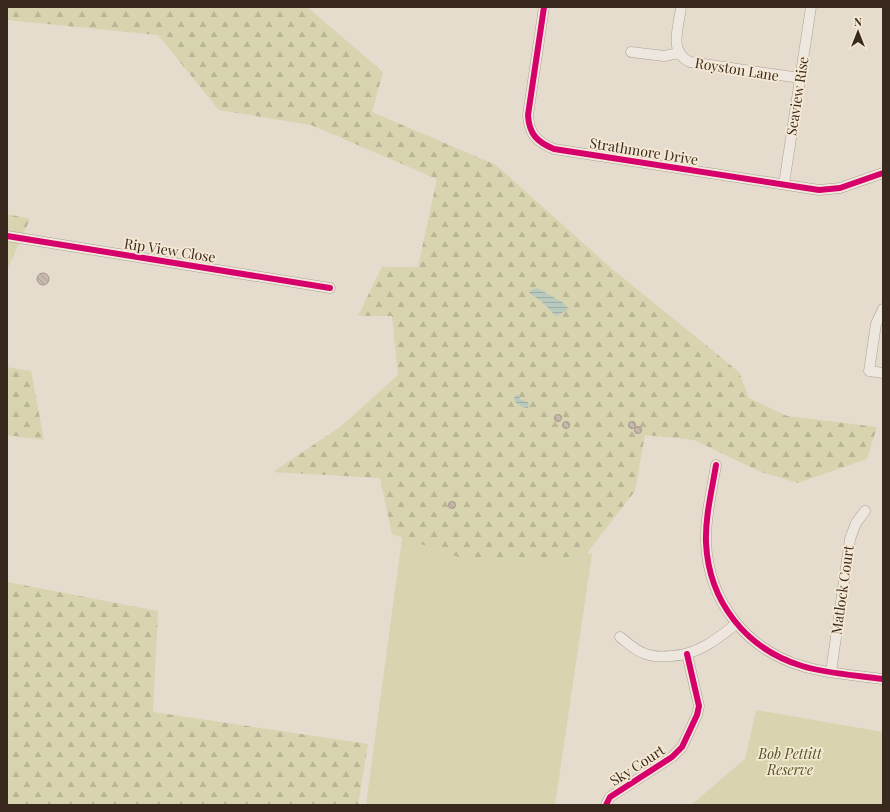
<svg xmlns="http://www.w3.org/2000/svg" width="890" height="812" font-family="'Playfair Display',serif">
<defs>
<pattern id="forest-firs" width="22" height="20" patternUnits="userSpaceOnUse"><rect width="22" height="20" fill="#d7d4af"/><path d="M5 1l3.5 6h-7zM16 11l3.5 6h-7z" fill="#b9b696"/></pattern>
<pattern id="water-rules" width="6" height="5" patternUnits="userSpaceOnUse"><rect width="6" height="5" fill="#b8cabe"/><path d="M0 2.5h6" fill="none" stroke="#9faea3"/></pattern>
<pattern id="building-back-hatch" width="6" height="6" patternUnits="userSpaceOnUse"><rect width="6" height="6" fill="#c9b9ad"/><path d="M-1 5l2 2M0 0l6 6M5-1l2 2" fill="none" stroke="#ad9f94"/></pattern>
</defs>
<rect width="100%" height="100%" fill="#e5dccd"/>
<path fill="#d7d4af" d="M403,531L592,554L555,805H366Z
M756,710L883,732V805H691L745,759Z"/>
<path fill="url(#forest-firs)" d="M7,7H307L383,72L372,112L496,165L611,268L739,372L749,398L787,416L877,427L867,459L798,483L761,472L694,440L645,435L635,491L583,558L464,559L392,534L380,478L273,472L340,427L398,375L392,316H358L382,267H418L437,179L311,125L219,110L158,35L7,20Z
M7,214L30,219L7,270Z
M7,367L31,371L44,440L7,435Z
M7,582L158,611L153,712L368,744L358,805H7Z"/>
<path fill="url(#water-rules)" d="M537,288L562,302L569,309L556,316L541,301L529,293L532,290Z
M515,395H518L521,400L528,402L529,405L528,408C522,408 517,404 514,400Z"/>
<path fill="url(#building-back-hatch)" stroke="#a5978c" d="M37 279a6 6 0 1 1 12 0a6 6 0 1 1-12 0Z
M554.5 418a3.5 3.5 0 1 1 7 0a3.5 3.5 0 1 1-7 0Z
M562.5 425a3.5 3.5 0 1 1 7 0a3.5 3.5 0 1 1-7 0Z
M628.5 425a3.5 3.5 0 1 1 7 0a3.5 3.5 0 1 1-7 0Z
M634.5 430a3.5 3.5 0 1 1 7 0a3.5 3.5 0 1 1-7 0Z
M448.5 505a3.5 3.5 0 1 1 7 0a3.5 3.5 0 1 1-7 0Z"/>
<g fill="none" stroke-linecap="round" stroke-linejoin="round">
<g stroke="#aaa196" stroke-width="11">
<path id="minor" d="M544,7L528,115C529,134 537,142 554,149L819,190L840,188L883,173
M681,7C679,27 668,52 690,62L800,78
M631,52L664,56L679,53
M784,184L811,7
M7,236L330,288
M883,309L876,324L869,371L883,373
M716,465C712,490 705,517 706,543C709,602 746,649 802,666C828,674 856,675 883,679
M620,637C628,643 635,650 643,653C652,657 662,657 671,656C697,655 716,640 736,624
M831,672L850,539L856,523L865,511
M606,805L610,797L672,757L682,747L697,715L699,706L687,654"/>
</g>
<use href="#minor" stroke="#ede7df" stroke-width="10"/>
<g stroke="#f6e9d3" stroke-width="8">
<path id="cycleway" d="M544,7L528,115C529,134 537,142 554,149L819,190L840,188L883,173
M7,236L330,288
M716,465C712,490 705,517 706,543C709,602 746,649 802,666C828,674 856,675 883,679
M606,805L610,797L672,757L682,747L697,715L699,706L687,654"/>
</g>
<use href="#cycleway" stroke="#d6006c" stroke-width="6"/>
</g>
<g text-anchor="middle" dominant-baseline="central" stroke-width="3.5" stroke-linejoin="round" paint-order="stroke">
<g font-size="14" fill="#39281e" stroke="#f6e9d3">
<text transform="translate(737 69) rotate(9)">Royston Lane</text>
<text transform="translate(797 96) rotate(-81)">Seaview Rise</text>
<text transform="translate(644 151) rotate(9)">Strathmore Drive</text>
<text transform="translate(170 250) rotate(9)">Rip View Close</text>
<text transform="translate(842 590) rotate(-82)">Matlock Court</text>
<text transform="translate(637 765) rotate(-33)">Sky Court</text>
</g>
<g font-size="14" font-style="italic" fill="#4e5624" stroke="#f6e9d3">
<text x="790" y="753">Bob Pettitt<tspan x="790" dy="16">Reserve</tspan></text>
</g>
</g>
<rect width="890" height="812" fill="none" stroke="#39281e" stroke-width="16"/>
<g transform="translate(858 32)" stroke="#f6e9d3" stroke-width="3" paint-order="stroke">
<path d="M0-3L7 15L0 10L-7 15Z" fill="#39281e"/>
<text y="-6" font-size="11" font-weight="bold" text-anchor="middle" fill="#39281e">N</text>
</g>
</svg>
